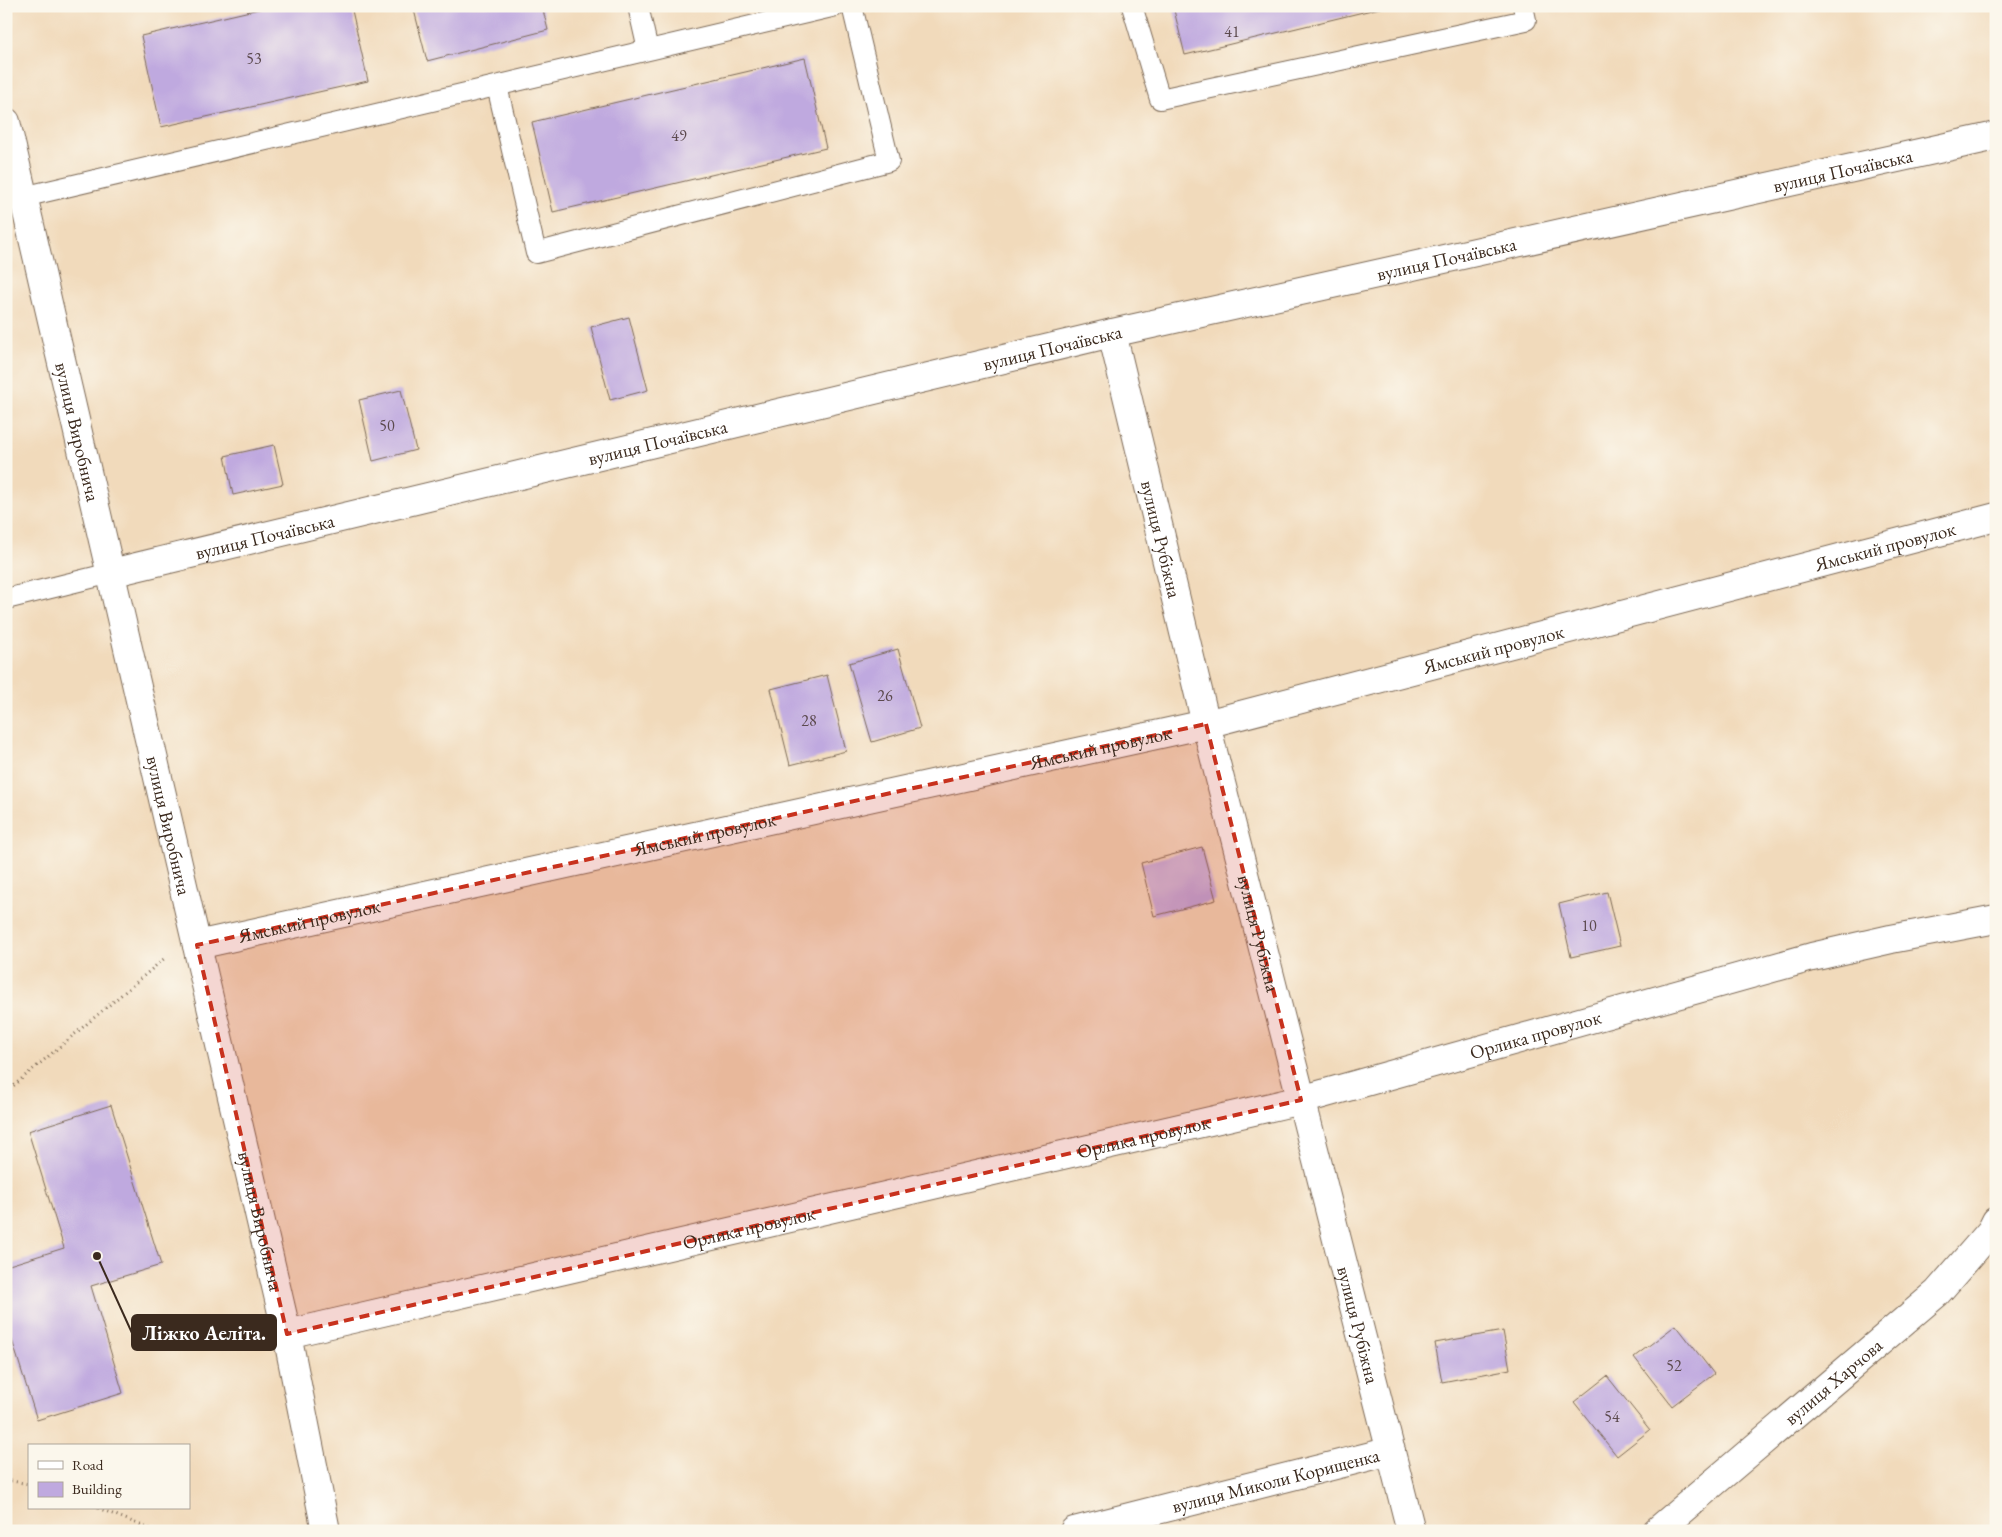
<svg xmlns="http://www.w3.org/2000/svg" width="2002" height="1537" font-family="'EB Garamond',serif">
<rect width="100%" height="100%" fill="#fbf7ec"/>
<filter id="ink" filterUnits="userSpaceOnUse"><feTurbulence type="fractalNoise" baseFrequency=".02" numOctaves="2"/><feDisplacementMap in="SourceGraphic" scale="10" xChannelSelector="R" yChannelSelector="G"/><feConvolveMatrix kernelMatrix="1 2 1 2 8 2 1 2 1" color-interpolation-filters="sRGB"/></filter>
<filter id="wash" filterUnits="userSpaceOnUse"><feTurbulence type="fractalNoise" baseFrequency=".0096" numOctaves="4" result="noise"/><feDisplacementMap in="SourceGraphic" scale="20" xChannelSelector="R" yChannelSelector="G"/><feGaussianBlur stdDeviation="1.12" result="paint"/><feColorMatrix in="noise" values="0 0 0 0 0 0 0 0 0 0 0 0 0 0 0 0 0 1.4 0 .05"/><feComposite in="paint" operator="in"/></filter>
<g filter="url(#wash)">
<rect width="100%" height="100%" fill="#f1dabb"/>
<g id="blocks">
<path fill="#bfa9df" d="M272,6H351L368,81L161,127L141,36Z
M413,6H542L548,30L427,61Z
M1173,6H1383L1384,7L1185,55Z
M805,58L826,148L553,212L532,122Z
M629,317L648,390L610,400L591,327Z
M401,390L416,450L373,461L359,400Z
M274,445L283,484L233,495L225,456Z
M898,649L920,728L872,742L849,663Z
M827,675L846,751L790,765L771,689Z
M1202,847L1216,900L1154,916L1141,863Z
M1607,892L1620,946L1571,957L1559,904Z
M111,1105L161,1265L91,1286L123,1393L37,1420L6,1321V1266L64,1248L28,1131Z
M1676,1325L1714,1374L1672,1406L1634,1357Z
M1503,1331L1510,1369L1442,1382L1435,1343Z
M1607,1376L1650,1430L1617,1456L1574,1402Z"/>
</g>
</g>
<g filter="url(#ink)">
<use href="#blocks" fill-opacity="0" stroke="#7b6855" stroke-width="1"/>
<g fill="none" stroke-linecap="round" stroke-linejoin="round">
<g stroke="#7b6855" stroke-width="22">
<path id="lane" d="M638,6L648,50
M1132,6L1160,99L1526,20L1523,6
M497,86L536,253L889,161L852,6
M23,197L836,6
M6,599L111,573"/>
</g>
<g stroke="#7b6855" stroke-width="30">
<g id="street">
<path id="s1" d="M6,122L287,1334L326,1531"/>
<path id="s2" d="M1112,333L1206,724L1411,1531"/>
<path id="s3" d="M111,573L1112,333L1996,136"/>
<path id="s4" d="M197,945L1206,724L1996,517"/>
<path id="s5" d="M287,1334L1301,1100L1812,957L1891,939L1996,919"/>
<path id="s6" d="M1074,1531L1391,1451"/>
<path id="s7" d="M1657,1531L1937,1293L1991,1231L1996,1221"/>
</g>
</g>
<path stroke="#7b6855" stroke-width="3" stroke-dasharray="1 4" stroke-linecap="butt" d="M6,1092L165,958
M6,1480L29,1484
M98,1508L155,1531"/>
<use href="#lane" stroke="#fff" stroke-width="20"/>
<use href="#street" stroke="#fff" stroke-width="28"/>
</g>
</g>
<path fill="#c8321e" fill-opacity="0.2" stroke="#c8321e" stroke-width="4" stroke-dasharray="10 6" stroke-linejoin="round" d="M1206,724L1301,1100L287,1334L197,945Z"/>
<g text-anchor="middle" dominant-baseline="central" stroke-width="5" stroke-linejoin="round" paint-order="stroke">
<g font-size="16" fill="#5c4a4e">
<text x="1232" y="31">41</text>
<text x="254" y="58">53</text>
<text x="679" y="135">49</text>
<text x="387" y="425">50</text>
<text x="885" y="695">26</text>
<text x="809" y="720">28</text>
<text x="1589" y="925">10</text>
<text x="1674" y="1365">52</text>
<text x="1612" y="1416">54</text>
</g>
<g font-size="19" fill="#3b2a1e" stroke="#fbf7ec">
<text stroke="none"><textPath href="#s3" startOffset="1778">вулиця Почаївська</textPath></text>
<text stroke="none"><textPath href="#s3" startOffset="1372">вулиця Почаївська</textPath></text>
<text stroke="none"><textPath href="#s3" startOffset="968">вулиця Почаївська</textPath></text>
<text stroke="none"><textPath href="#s1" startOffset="318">вулиця Виробнича</textPath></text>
<text stroke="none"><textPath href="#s3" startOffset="562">вулиця Почаївська</textPath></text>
<text stroke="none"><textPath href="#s3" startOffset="158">вулиця Почаївська</textPath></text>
<text stroke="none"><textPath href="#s2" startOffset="212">вулиця Рубіжна</textPath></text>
<text stroke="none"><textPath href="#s4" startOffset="1735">Ямський провулок</textPath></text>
<text stroke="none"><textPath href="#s4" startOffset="1330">Ямський провулок</textPath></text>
<text stroke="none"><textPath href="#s4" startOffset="925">Ямський провулок</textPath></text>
<text stroke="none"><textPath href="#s1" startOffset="722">вулиця Виробнича</textPath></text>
<text stroke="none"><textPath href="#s4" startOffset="520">Ямський провулок</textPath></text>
<text stroke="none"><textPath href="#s4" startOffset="115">Ямський провулок</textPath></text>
<text stroke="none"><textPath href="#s2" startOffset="618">вулиця Рубіжна</textPath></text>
<text stroke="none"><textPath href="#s5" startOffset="1284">Орлика провулок</textPath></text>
<text stroke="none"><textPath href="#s5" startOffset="879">Орлика провулок</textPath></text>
<text stroke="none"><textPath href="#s1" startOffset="1128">вулиця Виробнича</textPath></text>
<text stroke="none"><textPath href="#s5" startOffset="474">Орлика провулок</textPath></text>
<text stroke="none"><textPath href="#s2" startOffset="1022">вулиця Рубіжна</textPath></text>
<text stroke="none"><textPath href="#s7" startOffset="231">вулиця Харчова</textPath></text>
<text stroke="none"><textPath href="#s6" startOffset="208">вулиця Миколи Корищенка</textPath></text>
</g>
</g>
<path fill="none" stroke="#3b2a1e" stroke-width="2" d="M97 1256L132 1333"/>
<circle fill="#3b2a1e" stroke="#fbf7ec" stroke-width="2" cx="97" cy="1256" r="5"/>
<rect fill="#3b2a1e" stroke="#3b2a1e" stroke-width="2" x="132" y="1315" width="144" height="35" rx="5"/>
<g font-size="20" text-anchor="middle" font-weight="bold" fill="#fff">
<text x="204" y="1340">Ліжко Аеліта.</text>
</g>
<rect width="2002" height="1537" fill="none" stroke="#fbf7ec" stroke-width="25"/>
<rect x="28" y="1444" width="162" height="65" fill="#fbf7ec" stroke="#aea59a"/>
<rect x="38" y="1461" width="25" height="8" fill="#ffffff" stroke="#aea59a"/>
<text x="72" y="1470" font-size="15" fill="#3b2a1e">Road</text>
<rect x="38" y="1482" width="25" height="15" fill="#bfa9df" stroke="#aea59a"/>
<text x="72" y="1494" font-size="15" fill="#3b2a1e">Building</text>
</svg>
